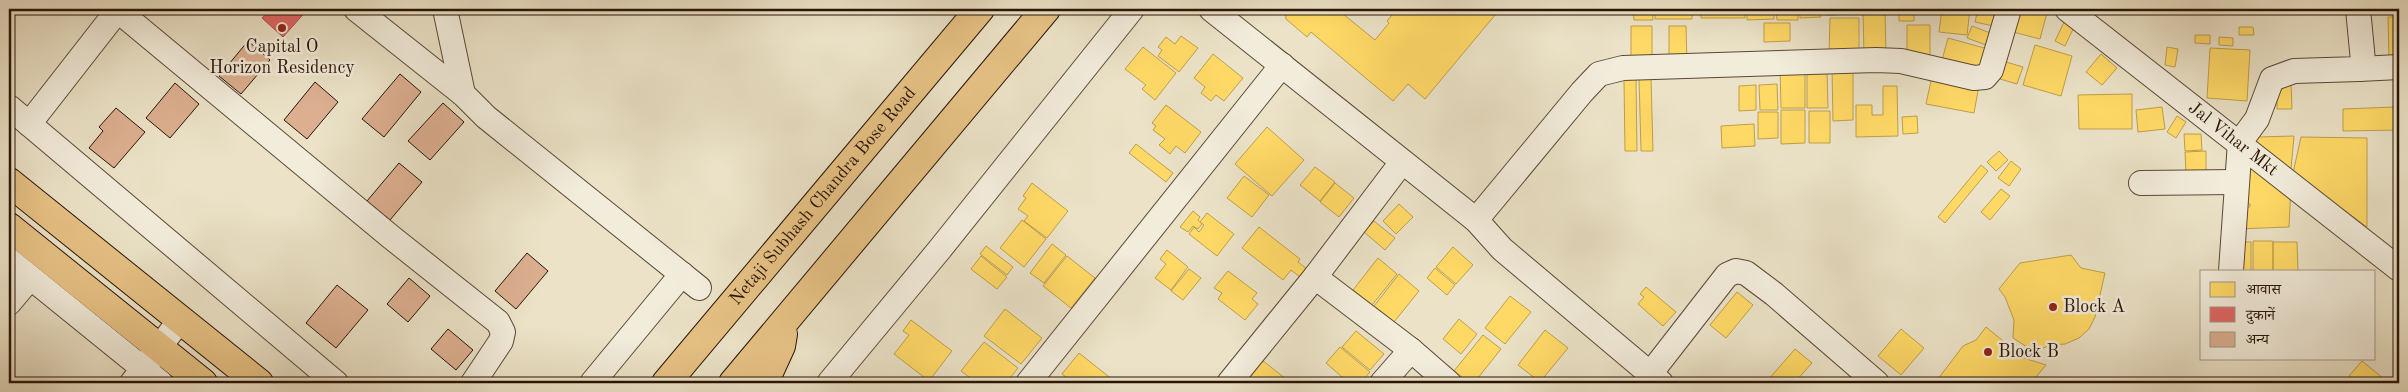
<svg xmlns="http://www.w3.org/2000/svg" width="2408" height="392" font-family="'Old Standard TT','Noto Serif Devanagari',serif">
<rect width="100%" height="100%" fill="#ebe2c7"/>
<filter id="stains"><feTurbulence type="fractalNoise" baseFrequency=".004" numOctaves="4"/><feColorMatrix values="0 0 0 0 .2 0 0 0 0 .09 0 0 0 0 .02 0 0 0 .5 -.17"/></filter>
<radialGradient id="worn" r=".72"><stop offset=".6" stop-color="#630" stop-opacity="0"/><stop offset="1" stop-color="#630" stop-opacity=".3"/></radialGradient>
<path fill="#ffd966" stroke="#bf9e49" d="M1285,9H1337L1375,40L1389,23L1387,21L1397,9H1500L1425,99L1408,84L1393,101L1311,32L1307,37L1286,19Z
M1633,9H1652L1653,20H1634Z
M1655,9H1692V19H1655Z
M1701,9H1745V18H1701Z
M1747,9H1774V19L1747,20Z
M1776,9H1798V20H1777Z
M1800,9H1821V17L1800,18Z
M1824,9H1836V15H1825Z
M1838,9H1846V13H1838Z
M1899,9H1940V10L1914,11V21H1899Z
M1942,9H1970L1967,35L1939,32Z
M1978,9H2002L1998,27L1975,22Z
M2015,9H2048L2040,39L2009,31Z
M1863,11H1885L1886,56H1864Z
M2388,17H2399V58H2389Z
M1830,18H1859V55L1829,54Z
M2064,22L2074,27L2065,46L2055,41Z
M1764,23H1790V41L1764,42Z
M1907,25H1930V57L1907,58Z
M1631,26H1652V62H1631Z
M1669,26H1686L1687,64H1669Z
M1972,26L1993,34L1989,46L1967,38Z
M2239,27H2253L2254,35H2239Z
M2195,35H2210V44L2195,43Z
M1181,36L1198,48L1179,72L1158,56L1162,50L1158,47L1166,37L1175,44Z
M2219,37L2233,38V46L2219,45Z
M1948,38L1988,49L1980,75L1941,64Z
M2035,45L2072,56L2061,96L2023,85Z
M1143,47L1176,73L1155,100L1142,89L1146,85L1125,69Z
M2167,47L2178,49L2175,67L2165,65Z
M2210,48L2250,50L2247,101L2207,98Z
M1213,54L1243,78L1224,101L1216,95L1211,101L1201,93L1205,87L1194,78Z
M2101,54L2117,68L2102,85L2086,72Z
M2006,62L2023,67L2017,84L2000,79Z
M1853,67V120L1833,121L1832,68Z
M1780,69H1805V108H1781Z
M1807,70H1827L1828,108H1807Z
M1932,76L1979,85L1974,113L1926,104Z
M1639,78H1651L1653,151H1641Z
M1636,79L1637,151H1625L1624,80Z
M2277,82H2291L2292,109H2277Z
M1777,84L1778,110H1760L1759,85Z
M1756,85V110L1739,111V86Z
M2394,85H2399V130L2343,131V109L2395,107Z
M1883,86H1897L1898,136L1856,137V105H1872V115H1883Z
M2132,94V129H2079L2078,95Z
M1166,105L1201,132L1185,153L1176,146L1170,154L1159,145L1165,139L1153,130L1156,126L1152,123Z
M2162,107L2165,129L2138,132L2136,110Z
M1781,110H1805V143L1781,144Z
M1809,111H1830V143H1809Z
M1758,112H1778V138L1758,139Z
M1917,116L1918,133L1903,134L1902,117Z
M2177,116L2186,122L2176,138L2167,132Z
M1754,124L1755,146L1722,148L1721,126Z
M1267,127L1304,160L1272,196L1235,164Z
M2184,134H2201L2202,150L2185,151Z
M2294,136L2291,169L2254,143L2258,137Z
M2301,137L2367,138V227L2293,173Z
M1136,144L1173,173L1166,182L1129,153Z
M1999,151L2008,160L1996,171L1987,162Z
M2206,151V174L2186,175L2185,152Z
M2011,161L2021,169L2009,186L1998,178Z
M2242,162L2291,186L2289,227L2237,229L2238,207H2250V204H2248Z
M1981,165L1988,171L1945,223L1938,217Z
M1315,167L1335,182L1320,201L1300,185Z
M1244,176L1269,195L1252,217L1227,198Z
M1032,183L1068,211L1047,238L1024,221L1028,216L1018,209L1026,198L1023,196Z
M1335,183L1354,198L1339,217L1320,202Z
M2001,189L2010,196L1990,220L1981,212Z
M1399,204L1413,217L1396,234L1383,221Z
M1193,211L1200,217L1198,220L1202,224L1198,229L1193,226L1188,232L1180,227Z
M1207,213L1234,234L1217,256L1189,234L1194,227L1199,232L1204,225L1200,222Z
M1022,220L1046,239L1024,267L1000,248Z
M1374,221L1395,238L1385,250L1364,232Z
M1259,227L1300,259L1298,262L1312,273L1305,281L1291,270L1283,280L1242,248Z
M2253,241H2273V271H2253Z
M2238,242H2251V271H2239Z
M2273,242H2297L2298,271H2273Z
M1052,244L1066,255L1044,283L1030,273Z
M986,246L1013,267L1007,275L980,254Z
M1453,247L1473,265L1456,284L1436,267Z
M1167,250L1188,267L1171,290L1155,278L1166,264L1160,259Z
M2071,255L2081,268L2105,273L2095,317L2089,329L2079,338L2065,344L2050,345L2035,352L2013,338L2014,320L2005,297L1999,289L2020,263Z
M981,256L1007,277L997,289L971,269Z
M1067,256L1095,278L1071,308L1043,286Z
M1378,258L1397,274L1372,305L1353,290Z
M1435,268L1455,285L1447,295L1427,278Z
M1189,269L1201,278L1183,300L1171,291Z
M1228,271L1257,293L1252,299L1258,304L1245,320L1218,299L1222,293L1214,288Z
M1399,274L1419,291L1394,322L1374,306Z
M1646,287L1676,312L1663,326L1638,304L1644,297L1640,294Z
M1737,292L1753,305L1726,338L1710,325Z
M1510,296L1531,312L1505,344L1485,328Z
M1005,309L1042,338L1021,364L984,336Z
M1459,319L1477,334L1461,354L1443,339Z
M911,320L952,351L929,381L894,354L909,335L903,331Z
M1986,327L2024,358L2046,365L2031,383H1935L1963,346L1976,340Z
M1901,329L1924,348L1901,375L1878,356Z
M1545,330L1568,348L1540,382L1518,365Z
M1356,331L1384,354L1370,370L1342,347Z
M1483,335L1501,349L1474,383H1470L1454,371Z
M984,342L1018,368L1006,383H988L985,381L984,383H977L961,371Z
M1340,347L1370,372L1360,383H1349L1326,363Z
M1795,349L1812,363L1794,383H1770L1767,381Z
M1079,353L1113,380L1110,383H1074L1062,374Z
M1262,360L1291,383H1256L1248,377Z
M2362,361L2389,383H2358L2349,376Z
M1061,377L1069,383H1057Z"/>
<path fill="#e06666" stroke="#a94d49" d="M270,9H308L283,37L262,18Z"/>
<path fill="#dcaf90" stroke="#291405" d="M248,41L270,60L241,94L219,76Z
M400,74L421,92L384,137L362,119Z
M315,82L338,102L307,139L284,120Z
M175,83L199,104L170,138L146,118Z
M443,103L464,122L430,160L408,141Z
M116,108L145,132L114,168L89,148L103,131L99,127Z
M399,163L422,182L390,220L367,201Z
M527,253L548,271L516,309L495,291Z
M409,278L430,296L408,322L387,304Z
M337,285L368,310L336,348L306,323Z
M448,329L473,350L456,370L431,349Z"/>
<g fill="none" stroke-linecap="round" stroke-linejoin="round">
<g stroke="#5a4836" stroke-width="26">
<g id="minor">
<path d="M116,9L391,237L498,322L503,332L501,341L473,383"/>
<path d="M356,9L463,94L486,117L699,288"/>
<path d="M445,9L463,94"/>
<path d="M1211,9L1476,220L1502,249L1661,383"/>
<path id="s1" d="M2067,9L2399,269"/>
<path d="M2359,69L2399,67"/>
<path d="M9,107L336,383"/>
<path d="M29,124L118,10"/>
<path d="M2141,183L2236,182"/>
<path d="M1476,220L1582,92L1599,74L1623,68L1876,60L1901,61L1974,78L1985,77L1991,70L2009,9"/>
<path d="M9,260L161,383"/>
<path d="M2231,271L2240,142L2257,119L2272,79L2294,71L2359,69L2363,61L2358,9"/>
<path d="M1315,277L1411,350L1449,383"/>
<path d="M9,303L30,278"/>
<path d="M1650,374L1727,275L1736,271L1746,273L1774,294L1877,383"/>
<path d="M132,383L180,320"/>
<path d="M592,383L682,274"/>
<path d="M829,383L940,249L1132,9"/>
<path d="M1028,383L1282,65"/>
<path d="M1229,383L1315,277L1402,162"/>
<path d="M1382,383L1411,350"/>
</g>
</g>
<g stroke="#291405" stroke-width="30">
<g id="major">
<path d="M9,182L259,383"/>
<path d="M9,227L203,383"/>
<path id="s2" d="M666,383L980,9"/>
<path d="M733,383L1046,9"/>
<path d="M764,383L781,346L783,334"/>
</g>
</g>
<use href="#minor" stroke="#f2ecdb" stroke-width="24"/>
<use href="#major" stroke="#e6c184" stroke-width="28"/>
</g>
<g fill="#8f2418" stroke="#f2ecdb" stroke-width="2">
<circle cx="282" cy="28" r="5"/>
<circle cx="2053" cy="307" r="5"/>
<circle cx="1988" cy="352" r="5"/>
</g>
<g text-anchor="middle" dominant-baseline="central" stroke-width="5" stroke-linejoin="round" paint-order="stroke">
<g font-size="18" fill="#291405" stroke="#f2ecdb" text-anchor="start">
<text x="282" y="47" text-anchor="middle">Capital O<tspan x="282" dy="21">Horizon Residency</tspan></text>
<text x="2063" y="307">Block A</text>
<text x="1998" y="352">Block B</text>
</g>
<g font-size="18" fill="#291405" stroke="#f2ecdb">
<text stroke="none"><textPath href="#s1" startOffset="211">Jal Vihar Mkt</textPath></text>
<text stroke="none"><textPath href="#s2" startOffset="244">Netaji Subhash Chandra Bose Road</textPath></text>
</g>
</g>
<rect width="2408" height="392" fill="none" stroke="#ebe2c7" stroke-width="30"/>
<rect x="10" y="10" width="2388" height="372" fill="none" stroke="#291405" stroke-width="2.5"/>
<rect x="15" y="15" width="2378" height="362" fill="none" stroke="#291405"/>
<rect x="2200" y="270" width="175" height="90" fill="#f2ecdb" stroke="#a29685"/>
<rect x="2210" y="282" width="25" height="15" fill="#ffd966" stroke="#a29685"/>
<text x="2246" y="294" font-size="15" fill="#291405">आवास</text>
<rect x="2210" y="307" width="25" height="15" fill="#e06666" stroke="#a29685"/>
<text x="2246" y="320" font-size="15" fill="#291405">दुकानें</text>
<rect x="2210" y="332" width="25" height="15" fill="#dcaf90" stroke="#a29685"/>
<text x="2246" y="344" font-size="15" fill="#291405">अन्य</text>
<rect width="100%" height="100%" filter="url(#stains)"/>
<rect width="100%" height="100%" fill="url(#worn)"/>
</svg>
